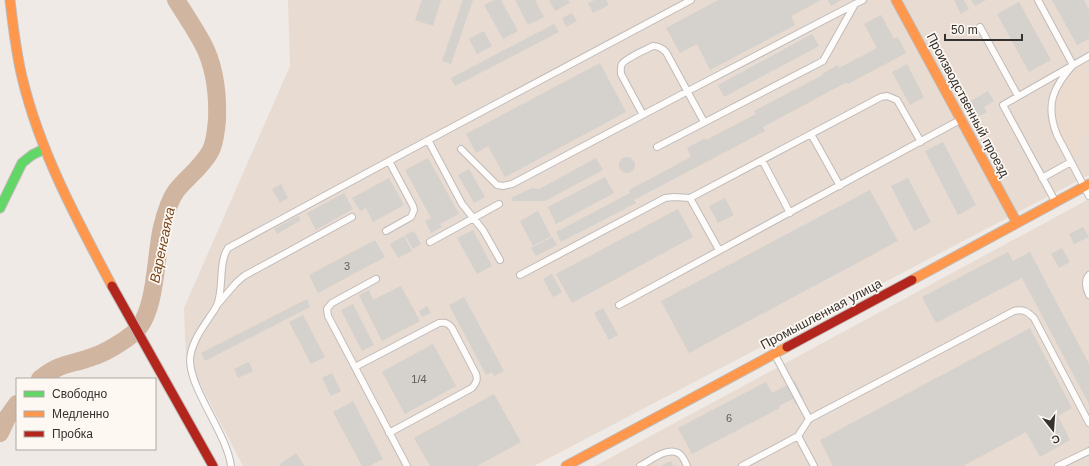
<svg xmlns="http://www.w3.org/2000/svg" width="1089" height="466" font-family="Helvetica,sans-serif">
<rect width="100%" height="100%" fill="#f0eae6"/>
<path fill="#e7dbd2" d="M288,0H1089V175L534,466H243L186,357L184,308L290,66Z
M1089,199V466H595Z"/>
<path fill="#ebdace" d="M1080,68L1083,69L1086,74L1089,73V135L1077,142L1080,149L1078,152L1073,155L1071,154C1065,145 1059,135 1056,124C1051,109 1058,89 1067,76C1070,72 1075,70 1080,68Z"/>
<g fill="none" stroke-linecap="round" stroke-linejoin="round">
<path stroke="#d0b5a1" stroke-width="18" d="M40,379C59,363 70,365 92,357C105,353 123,342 134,333C157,313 155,256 162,227C165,215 169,201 176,191C187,177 201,168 210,152C215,144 216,130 217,120C218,94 215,67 203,44C195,29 185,14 176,0
M0,433L7,418L17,404"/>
</g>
<path fill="#d5d1cd" d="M422,0H441L433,26L415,20Z
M463,0H473L451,64L442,61Z
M494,0H501L518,31L503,39L484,5Z
M515,0H535L544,17L528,25Z
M549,0H568L570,3L555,11Z
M595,0H606L609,5L593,13L588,3Z
M718,0H821L791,16L795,25L710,70L697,44L680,53L666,28Z
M828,0H841L831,6Z
M954,0H964L969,9L961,14Z
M971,0H986L975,6Z
M1052,0H1084L1089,10V39L1077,45Z
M1019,2L1051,60L1029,72L997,14Z
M572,13L577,21L566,27L562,18Z
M881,15L894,39L898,37L906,53L848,84L847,82L763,127L765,131L634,200L636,203L561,242L556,232L630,193L629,190L691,157L687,148L705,138L706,140L756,114L754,111L823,75L822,74L838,65L839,68L877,48L864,24Z
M554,24L559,32L455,86L451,78Z
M484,31L492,46L477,54L469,39Z
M812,34L819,46L724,97L718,85Z
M600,63L626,112L505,177L488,146L476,153L466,134Z
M907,64L924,97L910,105L892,72Z
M988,91L994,101L984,107L987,112L976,118L967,103Z
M943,142L976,205L958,215L925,151Z
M619 165a8 8 0 1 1 16 0a8 8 0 1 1-16 0Z
M428,158L459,214L440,224L442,227L431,233L425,221L431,218L405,170Z
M596,158L603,170L545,201H513L511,198L532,188L539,189Z
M469,169L485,197L474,203L458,175Z
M605,177L614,193L556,224L548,207Z
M389,178L404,205L373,222L366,208L360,211L352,198Z
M908,178L931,222L914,231L891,186Z
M281,184L288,198L280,203L272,189Z
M870,190L898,241L689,353L661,301Z
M344,193L353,209L316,230L307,213Z
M725,198L734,215L718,223L709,206Z
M678,209L693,237L572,303L556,274Z
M538,211L551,236L533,246L520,221Z
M298,216L301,220L277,234L274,229Z
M1083,227L1089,237L1074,244L1069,234Z
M473,230L492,266L477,274L457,238Z
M414,231L421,244L413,249L405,235Z
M404,236L412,251L398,258L390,244Z
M552,237L557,245L536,256L531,248Z
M375,240L385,257L318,293L309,275Z
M1062,248L1070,262L1059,268L1051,254Z
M1008,252L1013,261L1030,252L1089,364V404L1022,278L936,323L922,297Z
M552,274L562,292L553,297L543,279Z
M401,286L420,321L382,341L359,295L369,290L373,300Z
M464,297L504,371L494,376L492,372L486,375L449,305Z
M307,299L310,307L205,361L201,353Z
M353,304L374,345L362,351L341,310Z
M427,306L431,313L422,317L419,311Z
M603,308L618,335L609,340L594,313Z
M303,315L325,357L311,364L289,322Z
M1030,328L1072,408L1058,416L1070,440L1040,457L1026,432L963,466H833L820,440Z
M433,344L456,386L405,414L382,372Z
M249,362L253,371L238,378L234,369Z
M332,373L341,391L331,396L322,378Z
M795,381L804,399L795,404L793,399L779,406L780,408L692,454L678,428L766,382L772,393Z
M494,394L521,442L477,466H430L414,438Z
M353,401L383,459L369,466H362L333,412Z
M296,453L305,466H281L280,464Z
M671,461L673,466H661Z"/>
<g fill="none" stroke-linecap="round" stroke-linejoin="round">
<g stroke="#c0bbb8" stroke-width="8">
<path id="lane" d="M1038,0L1073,65C1053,87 1045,105 1057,135L1089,196
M980,27L1018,96
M643,115L621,74C621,71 620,67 622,64C626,58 645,50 653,46C659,46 662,48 666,52L704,122
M811,134L840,186
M428,140L462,204L483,230L500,260
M657,147L823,61L855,4L863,0
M461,149L497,185L503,186L512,184L688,91L855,4
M762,160L790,213
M1042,178L1071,162
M1055,201L1003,105L1089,56
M386,231L411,217L414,210L413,206L389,161
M430,242L499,204
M719,250L690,198L881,97L887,96L897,100L921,142
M520,275L665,198L674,197L690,198
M1089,275C1084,280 1086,289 1089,295
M376,279L332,303L327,309L328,316L407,466
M218,304L236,283L244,276L352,217
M619,305L960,120
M775,355L809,419
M355,367L439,323C445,322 448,323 452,328L476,374C478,380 476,383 472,388L389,433
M231,466C227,432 183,381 191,353C194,339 203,327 211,315C213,312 216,308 217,305C224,289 218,263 228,248L389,161L691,0
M640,466C650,461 666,447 678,453C683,455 685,462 687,466
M742,466L798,436
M814,466L798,436L809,419L1014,311C1023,309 1027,311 1034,318L1089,423
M1058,466L1089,451"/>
</g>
<g stroke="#c0bbb8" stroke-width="11">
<path id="fast" d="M0,208L22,163L32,155L44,149"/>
</g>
<g stroke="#c0bbb8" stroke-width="11">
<path id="slow" d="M10,0C13,27 16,54 23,81C41,154 77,220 112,286
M896,0L1017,223
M912,280L1089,184
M566,466L787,347"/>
</g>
<g stroke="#c0bbb8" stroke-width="11">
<path id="jam" d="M112,286L213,466
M787,347L912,280"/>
</g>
<use href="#lane" stroke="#fdfcfb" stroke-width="6"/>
<use href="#fast" stroke="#63d668" stroke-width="9"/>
<use href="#slow" stroke="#ff974d" stroke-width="9"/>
<use href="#jam" stroke="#b3261e" stroke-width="9"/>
</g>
<g text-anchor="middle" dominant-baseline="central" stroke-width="3.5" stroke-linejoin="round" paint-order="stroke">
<g font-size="11" fill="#5f5b58">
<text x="347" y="266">3</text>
<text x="419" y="379">1/4</text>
<text x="729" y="418">6</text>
</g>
<g font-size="13" fill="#35312e" stroke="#fef8f3">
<text transform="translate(968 105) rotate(62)">Производственный проезд</text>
<text transform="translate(821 314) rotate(-28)">Промышленная улица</text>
</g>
<g font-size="14" font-style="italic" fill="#76461b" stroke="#fef8f3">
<text transform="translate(162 245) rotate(-78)">Варенгаяха</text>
</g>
</g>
<rect x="16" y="378" width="140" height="72" fill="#fef8f3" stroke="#aea8a4"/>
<rect x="24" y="391" width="20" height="6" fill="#63d668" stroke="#aea8a4"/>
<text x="52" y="398" font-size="12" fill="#35312e">Свободно</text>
<rect x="24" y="411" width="20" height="6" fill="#ff974d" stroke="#aea8a4"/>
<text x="52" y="418" font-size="12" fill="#35312e">Медленно</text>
<rect x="24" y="431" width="20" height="6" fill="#b3261e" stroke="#aea8a4"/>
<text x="52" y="438" font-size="12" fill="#35312e">Пробка</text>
<g transform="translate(1053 430) rotate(163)" stroke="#fef8f3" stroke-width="3" paint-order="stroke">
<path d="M0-3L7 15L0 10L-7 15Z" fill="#35312e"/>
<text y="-6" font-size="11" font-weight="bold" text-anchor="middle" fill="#35312e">С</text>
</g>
<path d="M945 34v6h77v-6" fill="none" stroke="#35312e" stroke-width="2"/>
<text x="951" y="34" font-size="12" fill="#35312e" stroke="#fef8f3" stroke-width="3" paint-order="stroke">50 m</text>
</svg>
